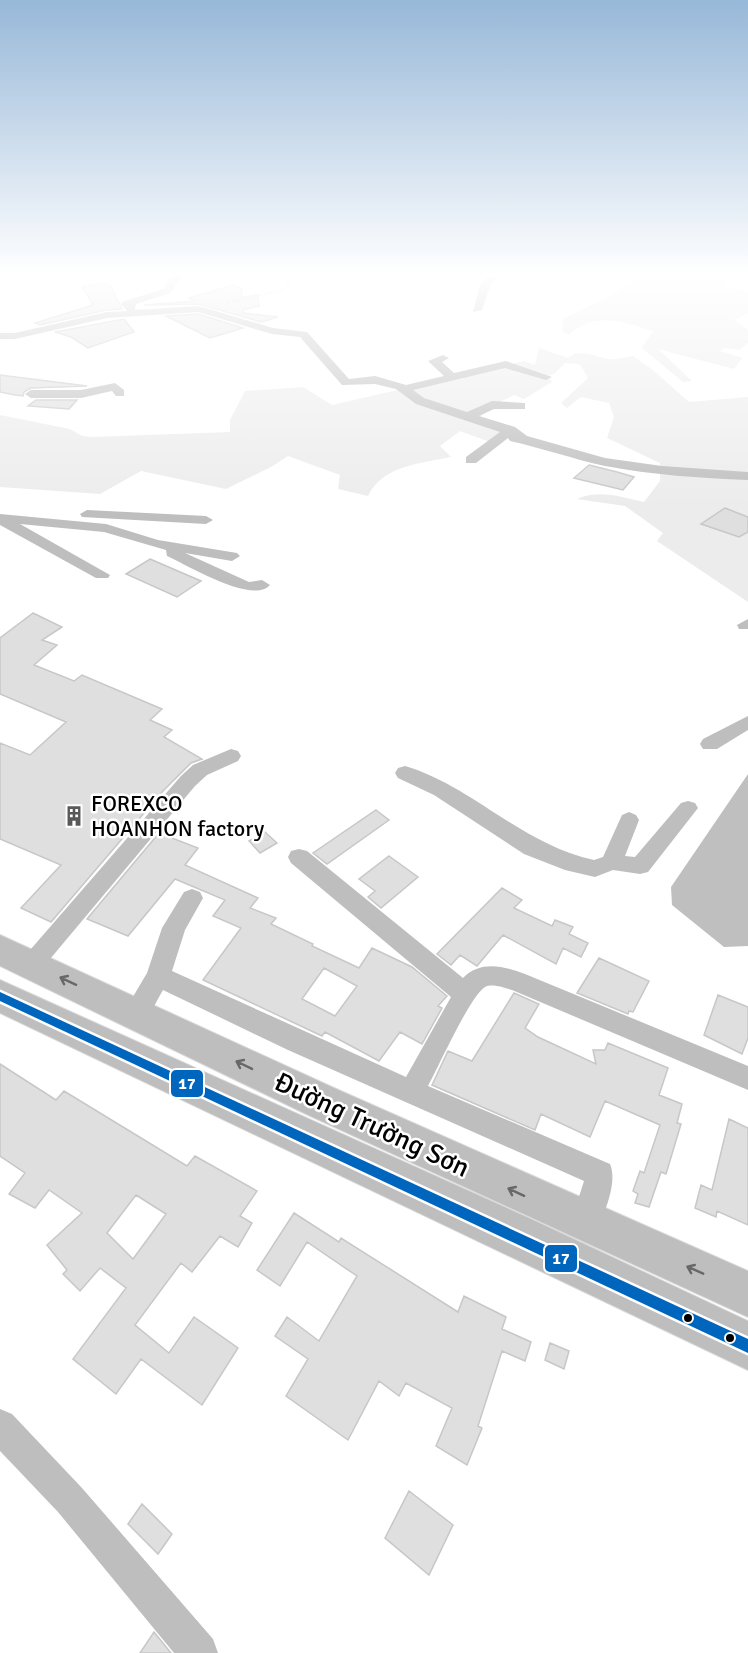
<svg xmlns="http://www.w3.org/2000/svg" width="748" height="1653" font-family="Signika,sans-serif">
<rect width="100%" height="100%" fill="#fff"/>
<path fill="#ececec" d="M642,276H723L728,287L748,292V313L734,320L748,330V343L739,350L725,348L720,351L742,358L734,369L658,349L692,381L683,382L642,348L653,331C621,321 597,311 568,335L562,331L563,319L612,295Z
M539,348L568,358C580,347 595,357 609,359C616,360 625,357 633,356L653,370L689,402L748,397V602L657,541L663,533L625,506L577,499C599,489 622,497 644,502L660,481V463L607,438L614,417L609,403L581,397L567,408L561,403L588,378L580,364L565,363L554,374L547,376L552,382L524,399L514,395L491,406L478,419L510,430L490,442L460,431L440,446L451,457C421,463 382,466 368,496L338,489L340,475L288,456L271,467L226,489L141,471L100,494L0,487V415L70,429L82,436L92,437L230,432V420L245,391L303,387L332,405L524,361L535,365Z"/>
<path fill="#bfbfbf" d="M748,774V946L724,947L672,905L671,887Z"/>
<path fill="#dfdfdf" stroke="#c7c7c7" stroke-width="1.5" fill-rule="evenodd" d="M109,283L122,309L106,310L40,325L35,323L93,305L82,286Z
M233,285L242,289V297L258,295L259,306L243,310V313L278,317L261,322L199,304L144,305L195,301L189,298Z
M198,314L243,328L210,338L166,316Z
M124,319L134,332L88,348L71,337L55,332Z
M0,375L87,386L31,388L24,392L23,396L15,395L0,392Z
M36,400H77L69,409L28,406Z
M589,465L617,472L634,477L623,490L574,478Z
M725,508L748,517V532L739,537L701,524Z
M150,559L201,581L177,597L126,574Z
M33,613L62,627L42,640L57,645L34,665L74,681L82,675L162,709L150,720L172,730L164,737L202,759L191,763L163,791L51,922L21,908L61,865L0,839V743L30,755L66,722L0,694V638Z
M376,810L389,820L327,864L313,853Z
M265,832L277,843L260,853L249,841Z
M159,833L198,848L185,865L258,898L250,908L276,918L271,924L313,944L312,946L359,968L372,948L412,967L447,996L438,1006L442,1008L422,1044L400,1032L379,1061L325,1032L322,1036L203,980L241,928L213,916L225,900L175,879L128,936L87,919ZM324,968L357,986L335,1016L302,999Z
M389,856L418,877L381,908L368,897L375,891L359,879Z
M502,888L522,900L514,908L552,926L555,920L573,927L569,934L588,943L581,957L563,948L556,964L503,935L477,966L460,955L451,965L437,954Z
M599,958L649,981L633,1012L629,1011L628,1014L577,993Z
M514,993L539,1004L525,1028L538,1037L596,1064L593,1050H605L608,1043L668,1068L659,1095L682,1104L677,1123L681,1124L666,1174L661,1172L649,1207L635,1203L638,1194L633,1191L640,1171L644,1173L660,1125L605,1101L590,1137L541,1114L535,1130L432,1085L448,1051L472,1061Z
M718,995L748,1007V1038L742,1054L704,1035Z
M0,1064L56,1100L64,1091L187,1166L195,1156L257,1191L240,1216L252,1223L238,1247L220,1236L192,1272L181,1263L135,1325L169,1353L194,1317L238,1348L202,1405L141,1359L116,1394L73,1359L126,1288L100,1268L80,1291L63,1274L67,1270L47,1245L82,1213L49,1190L35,1208L9,1194L25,1173L0,1156ZM136,1195L166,1214L133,1259L107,1233Z
M729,1119L748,1128V1225L717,1211L716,1217L695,1208L701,1185L712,1190Z
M294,1213L339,1242L341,1238L458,1312L464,1296L506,1317L502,1329L531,1342L525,1361L502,1351L478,1426L482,1428L467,1465L436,1446L452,1408L406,1383L399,1396L379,1381L348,1440L286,1396L308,1359L275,1336L287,1317L319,1341L357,1276L307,1242L280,1286L257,1270Z
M550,1343L569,1351L564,1369L545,1360Z
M409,1491L453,1525L429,1575L385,1538Z
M142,1504L172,1534L158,1554L128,1524Z
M154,1632L171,1653H140Z"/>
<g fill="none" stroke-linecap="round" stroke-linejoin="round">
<g stroke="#dbdbdb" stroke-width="2">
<path id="highway" d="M0,935L334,1088L748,1271V1317L306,1114L0,966Z
M0,980L531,1219L748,1321V1370L0,1013Z"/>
</g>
<path stroke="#b9b9b9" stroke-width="2" stroke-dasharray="1 1.5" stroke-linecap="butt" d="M227,303L283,290L297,276"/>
<path fill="#bebebe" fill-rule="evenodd" d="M172,276H182L170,293L136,304L135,310L199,306L273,328L307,332L349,379L375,376L406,385L444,376L428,361L443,355L449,358L442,362L454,373L506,361L552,377L546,380L505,368L413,390L424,398L467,412L492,401L525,403V409H494L479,416L515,427L527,436L605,458L662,466L748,472V480C700,478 652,475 605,466C573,459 542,448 510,441L508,438L476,463H466V457L500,432L416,404L396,389L375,384L342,385L300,337L272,334L198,312L107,318L15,339H0V333H15L107,312L127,311L121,304L122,302L163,289Z
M488,276H498L490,286L482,310L473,312L480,285Z
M115,383L124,390V396H116L112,391L81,398H31L25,394L31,390H81Z
M87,510L206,516L213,520L206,524L82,517L80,514Z
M0,514L106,524L158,540L237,553L240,556L232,561L185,553L249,582L262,580L270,585C253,605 187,565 167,556L166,550L104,532L20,524L110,575L108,578H96L0,525Z
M748,619V629H739L737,625Z
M748,716V730L717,749H703L700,744L703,739Z
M231,749L238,751L241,756L238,761L207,775L195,786L40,971L32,974L24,971L20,964L24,957L181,776L193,765Z
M405,766C473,786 520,844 594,860L603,857L622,815L629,812L636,815L639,820L625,856L635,857L681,803L688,801L695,803L698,808L648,872L640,874L613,870L595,877L565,870L524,854L434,795L398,778L395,773L398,768Z
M299,849L307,851L463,978C480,960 504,966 525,974L748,1066V1090L512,990C505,988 492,983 485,987C470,996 438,1068 428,1086L610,1164C618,1183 604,1214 596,1232L586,1237L576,1232L571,1222L584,1181L288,1050L163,990C154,1005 147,1027 127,1020L124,1012L147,973L162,928L184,892L192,889L200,892L203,898L185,930L172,971L406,1077L451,997L291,863L288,857L291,851Z
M0,1409L12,1414L82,1488L213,1639L218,1653H174L58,1512L0,1451Z"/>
<use href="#highway" fill="#bebebe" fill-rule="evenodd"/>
<g stroke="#fff" stroke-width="5">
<path id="bus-1" d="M0,992L748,1339V1353L0,1001Z"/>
</g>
<use href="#bus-1" fill="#0065bd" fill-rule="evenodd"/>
</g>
<defs><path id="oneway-shaft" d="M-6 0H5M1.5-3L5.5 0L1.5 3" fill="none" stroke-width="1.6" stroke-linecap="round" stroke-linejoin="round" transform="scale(1.5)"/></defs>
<g stroke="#686868">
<use href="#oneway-shaft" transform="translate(68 981) rotate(-155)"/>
<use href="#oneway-shaft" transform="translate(244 1065) rotate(-154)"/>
<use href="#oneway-shaft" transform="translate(516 1192) rotate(-155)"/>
<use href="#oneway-shaft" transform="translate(695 1270) rotate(-156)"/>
</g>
<linearGradient id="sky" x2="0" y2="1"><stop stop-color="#97b8d8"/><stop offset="0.54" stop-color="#fff"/><stop offset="1" stop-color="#fff" stop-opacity="0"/></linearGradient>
<rect width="748" height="507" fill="url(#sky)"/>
<defs>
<g id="building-bare" transform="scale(1.62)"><path d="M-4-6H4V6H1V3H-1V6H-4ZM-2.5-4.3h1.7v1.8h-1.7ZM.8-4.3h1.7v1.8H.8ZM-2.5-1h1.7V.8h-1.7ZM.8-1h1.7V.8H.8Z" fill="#595959" stroke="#fff" stroke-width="2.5" paint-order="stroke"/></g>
</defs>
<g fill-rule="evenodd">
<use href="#building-bare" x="74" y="816"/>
</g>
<g fill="#000" stroke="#fff" stroke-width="2">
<circle cx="688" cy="1318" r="5"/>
<circle cx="730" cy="1338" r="5"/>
</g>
<g text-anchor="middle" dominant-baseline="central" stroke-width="5" stroke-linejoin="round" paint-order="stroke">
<g font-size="22" fill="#000" stroke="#fff" text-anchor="start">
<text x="91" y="803">FOREXCO<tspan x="91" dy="25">HOANHON factory</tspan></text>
</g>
<g font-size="27" fill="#000" stroke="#fff">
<text transform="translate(372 1125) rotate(25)">Đường Trường Sơn</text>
</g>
</g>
<g stroke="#fff" stroke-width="2">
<rect x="170" y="1069" width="34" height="29" rx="6" fill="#0065bd"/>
<rect x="544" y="1244" width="34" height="29" rx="6" fill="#0065bd"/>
</g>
<g font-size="16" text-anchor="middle" font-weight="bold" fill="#fff">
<text x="187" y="1089">17</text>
<text x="561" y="1264">17</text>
</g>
</svg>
